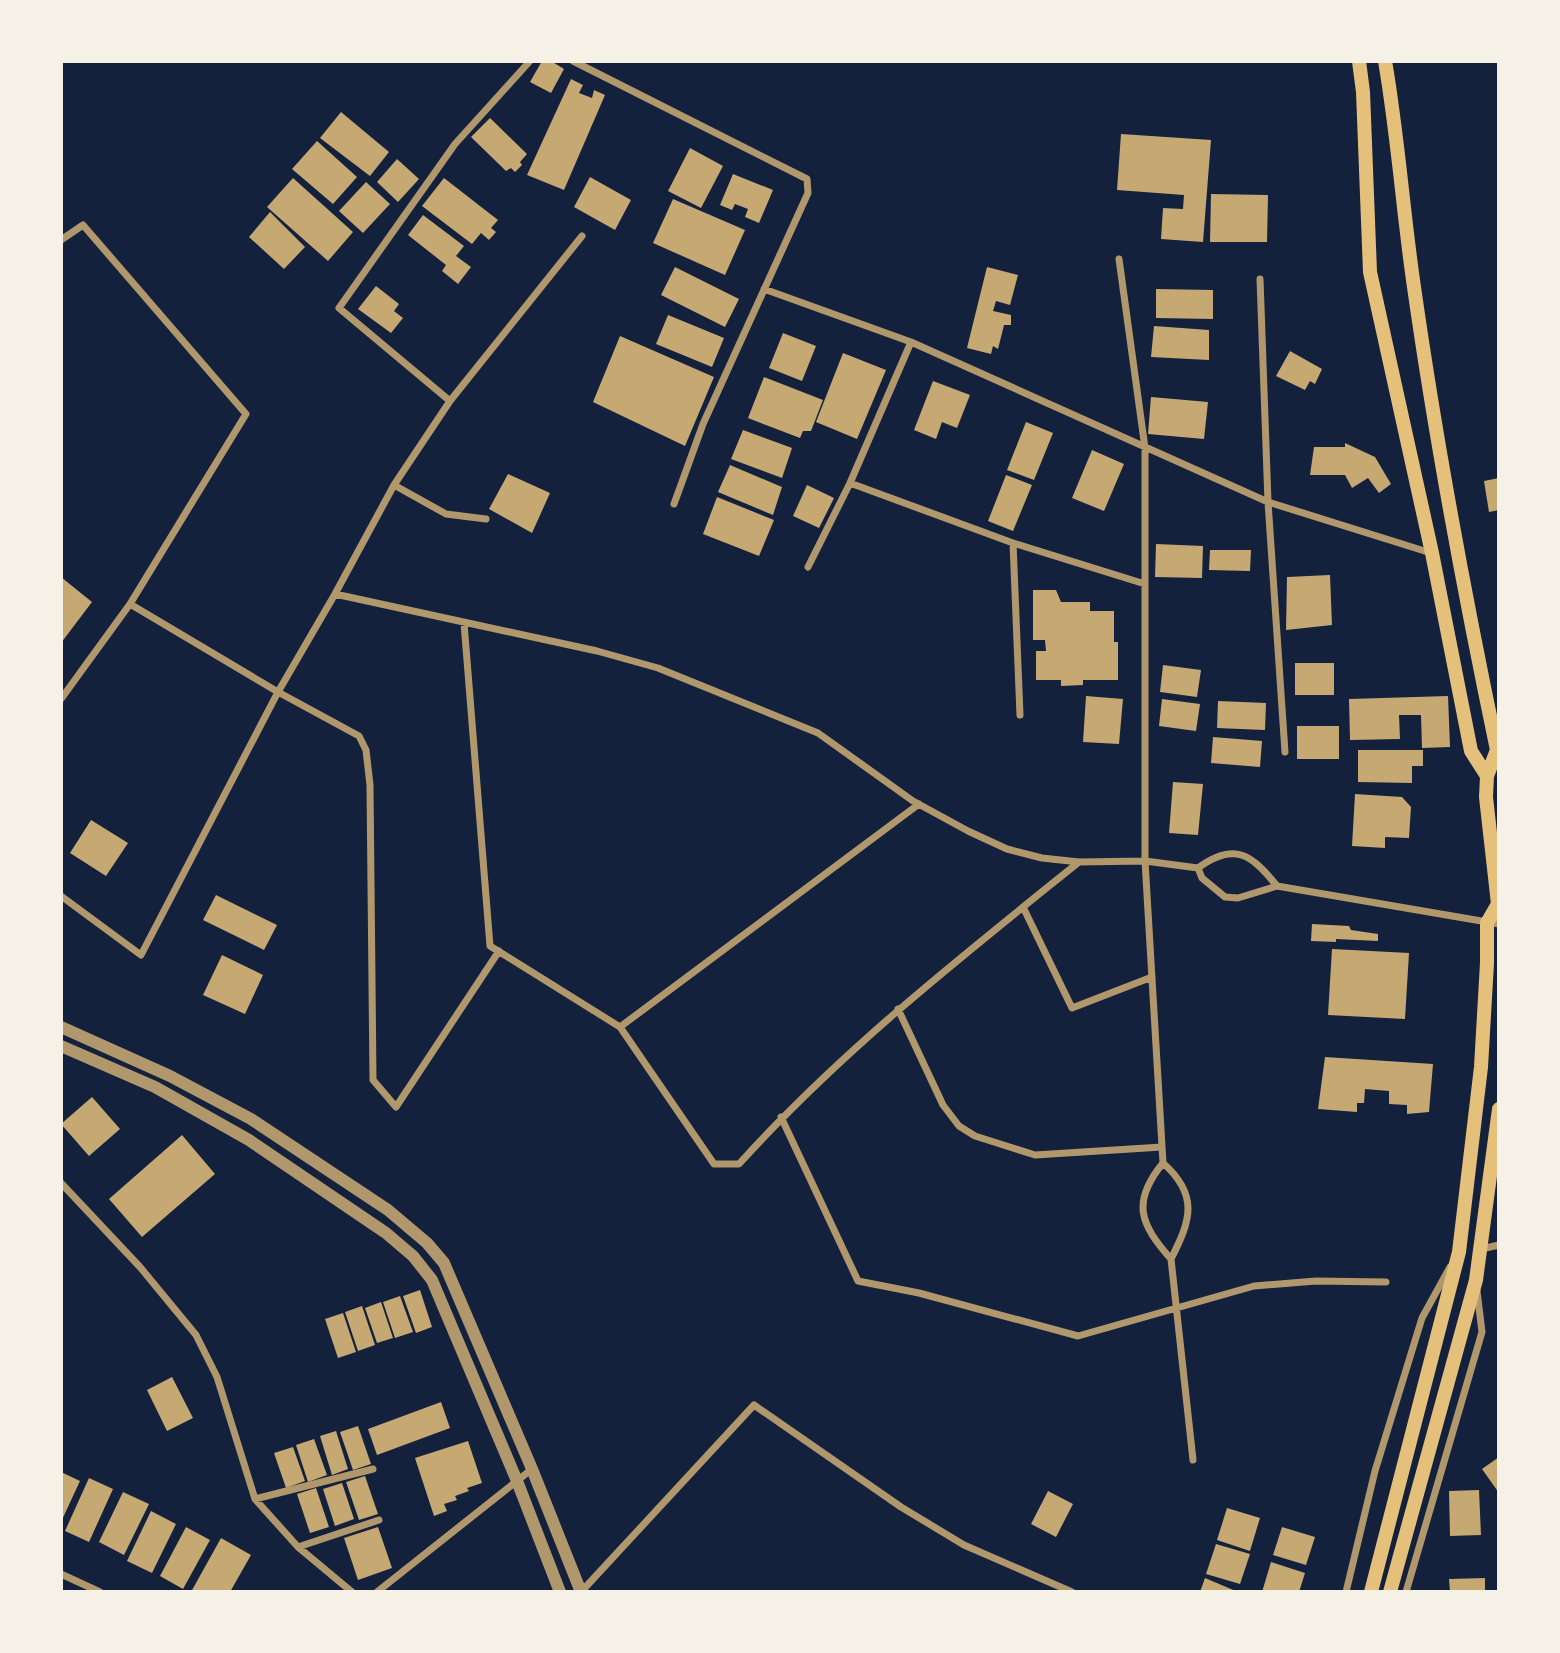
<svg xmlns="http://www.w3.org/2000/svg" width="1560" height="1653" font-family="'Golos Text',sans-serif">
<rect width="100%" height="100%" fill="#14213d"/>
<path fill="#c6a872" d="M542,61H551L564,69L551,93L530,82Z
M571,79L583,85L579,93L592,98L594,90L605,95L564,190L527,175Z
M341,112L389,152L370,176L320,138Z
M490,118L527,154L520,162L522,165L515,172L511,168L506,171L471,137Z
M1121,134L1211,140L1203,242L1161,239L1163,208L1183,209L1184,195L1117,190Z
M317,141L357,177L333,204L292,169Z
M690,148L723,166L701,208L668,191Z
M397,159L419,179L398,202L377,182Z
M733,174L773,190L759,223L745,217L748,209L735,204L732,210L720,205Z
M590,177L631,200L615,230L574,207Z
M293,178L353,232L328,261L267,207Z
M444,178L498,220L491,228L496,232L489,240L481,233L472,244L422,206Z
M366,182L390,204L363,233L339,211Z
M1211,194L1268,195L1267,242H1210Z
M673,199L745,230L725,275L653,243Z
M270,212L305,247L284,269L249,237Z
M423,215L464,246L456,256L471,267L458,284L442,271L446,265L408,235Z
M675,267L739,299L725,327L661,295Z
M987,267L1018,275L1010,305L996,301L993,311L1011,315V325H1004L998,349L993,346L991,354L967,348Z
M376,286L399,304L394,311L403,318L391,333L358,309Z
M1156,289L1213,290V319L1156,318Z
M668,315L724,338L712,367L656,344Z
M1154,326L1209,330V360L1151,357Z
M783,333L816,346L802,381L769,368Z
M620,336L714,377L685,446L593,402Z
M1290,351L1322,369L1315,384L1310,381L1305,390L1276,376Z
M843,353L886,370L857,439L816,422Z
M764,377L823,400L811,431H803L800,438L748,418Z
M933,381L970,395L957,428L942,422L936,439L914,430Z
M1151,397L1208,402L1204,439L1148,434Z
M1026,422L1053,433L1034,480L1007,470Z
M743,430L792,448L782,478L731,459Z
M1345,443L1375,457L1391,484L1379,493L1368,478L1352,488L1345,475H1310L1314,447H1345Z
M1092,450L1124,464L1104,511L1072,498Z
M730,465L782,487L773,515L718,492Z
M508,474L550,493L532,533L489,509Z
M1006,475L1032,485L1013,531L988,521Z
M1499,478V510L1489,512L1484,481Z
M807,485L834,498L819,528L793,516Z
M717,497L774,520L759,556L703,534Z
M1156,544L1203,546L1202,578L1155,577Z
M1210,550H1251L1250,571L1209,570Z
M1330,575L1332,625L1286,630L1287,577Z
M61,577L92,602L61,643Z
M1033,590H1056L1061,602H1090V611H1114V642H1118V680H1083V685L1061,686V680H1036V651H1046L1045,640H1033Z
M1295,663H1334V695H1295Z
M1163,665L1201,670L1197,697L1160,692Z
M1086,696L1123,699L1119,744L1083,742Z
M1448,696L1450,747L1422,748L1421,715H1399L1400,739L1350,740L1349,699Z
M1162,699L1200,704L1196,731L1159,726Z
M1218,701L1266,703L1265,730L1217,728Z
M1297,726H1339V759H1297Z
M1213,737L1262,741L1260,767L1211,763Z
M1358,750H1423V766H1412V783L1358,782Z
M1173,782L1203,784L1198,835L1169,833Z
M1355,794L1402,797L1411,807L1409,838L1385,837V848L1352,846Z
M91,820L128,843L106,876L70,853Z
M216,895L277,925L264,950L203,920Z
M1312,924L1349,926L1351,930L1378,934V941L1336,939V942L1311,941Z
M1332,949L1409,953L1405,1019L1328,1015Z
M222,955L263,975L245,1014L203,995Z
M1325,1057L1433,1064L1429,1112L1407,1114V1105L1389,1104V1091L1365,1089L1364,1103H1357V1112L1318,1109Z
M92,1097L120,1129L89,1156L61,1124Z
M182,1135L215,1174L142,1237L109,1199Z
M420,1290L432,1327L416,1333L403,1296Z
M400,1296L413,1332L395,1338L383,1302Z
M381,1302L393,1338L377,1343L365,1308Z
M362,1306L375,1345L358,1351L345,1312Z
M343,1313L356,1352L338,1358L325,1319Z
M172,1377L193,1418L167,1431L147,1390Z
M441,1402L450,1428L377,1455L368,1429Z
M358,1426L371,1464L353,1470L340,1432Z
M336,1431L348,1469L332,1475L320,1436Z
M314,1439L327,1475L308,1482L296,1445Z
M468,1441L482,1483L467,1488L469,1491L455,1496L457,1500L444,1504L447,1511L434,1516L415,1458Z
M293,1447L305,1481L286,1488L274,1453Z
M1499,1457V1493L1482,1469Z
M61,1472L80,1481L61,1522Z
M365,1476L378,1514L359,1520L346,1482Z
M89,1478L113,1489L89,1542L65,1531Z
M342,1483L354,1519L335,1526L323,1489Z
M316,1488L329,1527L310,1533L297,1494Z
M1479,1490L1481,1535L1450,1536L1449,1491Z
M1048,1491L1073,1504L1056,1537L1031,1524Z
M123,1492L149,1504L124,1555L99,1542Z
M1227,1508L1260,1518L1250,1551L1217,1540Z
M151,1511L176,1524L152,1573L127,1561Z
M186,1527L210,1540L183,1589L160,1576Z
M378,1527L392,1568L358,1580L344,1538Z
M1282,1527L1315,1537L1306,1565L1273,1555Z
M221,1538L251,1555L230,1592H191Z
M1216,1544L1250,1554L1240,1584L1206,1574Z
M1271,1562L1305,1573L1299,1592H1262Z
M1205,1578L1238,1592H1200Z
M1485,1578V1592H1450L1449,1579Z"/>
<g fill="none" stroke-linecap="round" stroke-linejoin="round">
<path stroke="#b1986c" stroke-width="7" d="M573,61L807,179L808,193L703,424L674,504
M61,240L83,225L246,414L130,604L61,699
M1119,259L1145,448V861L1163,1163C1131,1202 1140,1224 1171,1259L1193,1460
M1260,279L1268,502L1285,752
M764,289L911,342L1268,502L1431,553
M450,401L339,308L455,144L530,61
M850,483L1013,543L1145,584
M394,485L446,514L486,519
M1013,543L1020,715
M808,567L850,483L911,342
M335,594L597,651L658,668L818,733L913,801L968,831L1007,849L1042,858L1079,862L1145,861L1198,868C1235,841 1252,855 1277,886
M130,604L278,692L359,736L366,750L370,785L373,1080L396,1107L499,951
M464,623L490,946L620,1027L714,1164H739C841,1051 961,957 1079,862
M1198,868L1202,878L1225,897L1238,898L1277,886L1499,924
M61,896L141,955L278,692L335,594L394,485L450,401L582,236
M1023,907L1072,1008L1152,977
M898,1009L943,1105L959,1126L975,1136L1035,1155L1162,1147
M620,1027L919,804
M781,1117L858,1281L919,1293L1078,1336L1254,1286L1316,1281L1386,1282
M1163,1163C1199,1195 1191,1220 1171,1259
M61,1183L140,1267L196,1335L217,1377L255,1499L298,1547L352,1592
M1481,1249L1499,1245
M255,1499L373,1469
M298,1547L379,1520
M61,1574L100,1592
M377,1592L532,1469
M581,1592L754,1405L901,1507L964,1545L1072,1592
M1346,1592L1375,1471L1422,1318L1450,1267
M1406,1592L1482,1332L1477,1291"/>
<path stroke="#b1986c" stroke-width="12" d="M61,1027L170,1076L251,1119L388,1210L427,1243L444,1263L532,1469L581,1592
M61,1046L155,1087L249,1140L386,1233L413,1256L432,1280L517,1481L560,1592"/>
<path stroke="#e5c07b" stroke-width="14" d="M1359,61L1363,92L1370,272L1432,553L1471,751L1487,776
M1371,1592L1459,1252L1481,1067L1487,963V923L1498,904L1486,797L1487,776L1497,750C1465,597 1436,442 1414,287C1403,212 1398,136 1385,61
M1390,1592L1476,1280L1499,1109"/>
</g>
<rect width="1560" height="1653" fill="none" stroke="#f6f1e7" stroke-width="126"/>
</svg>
